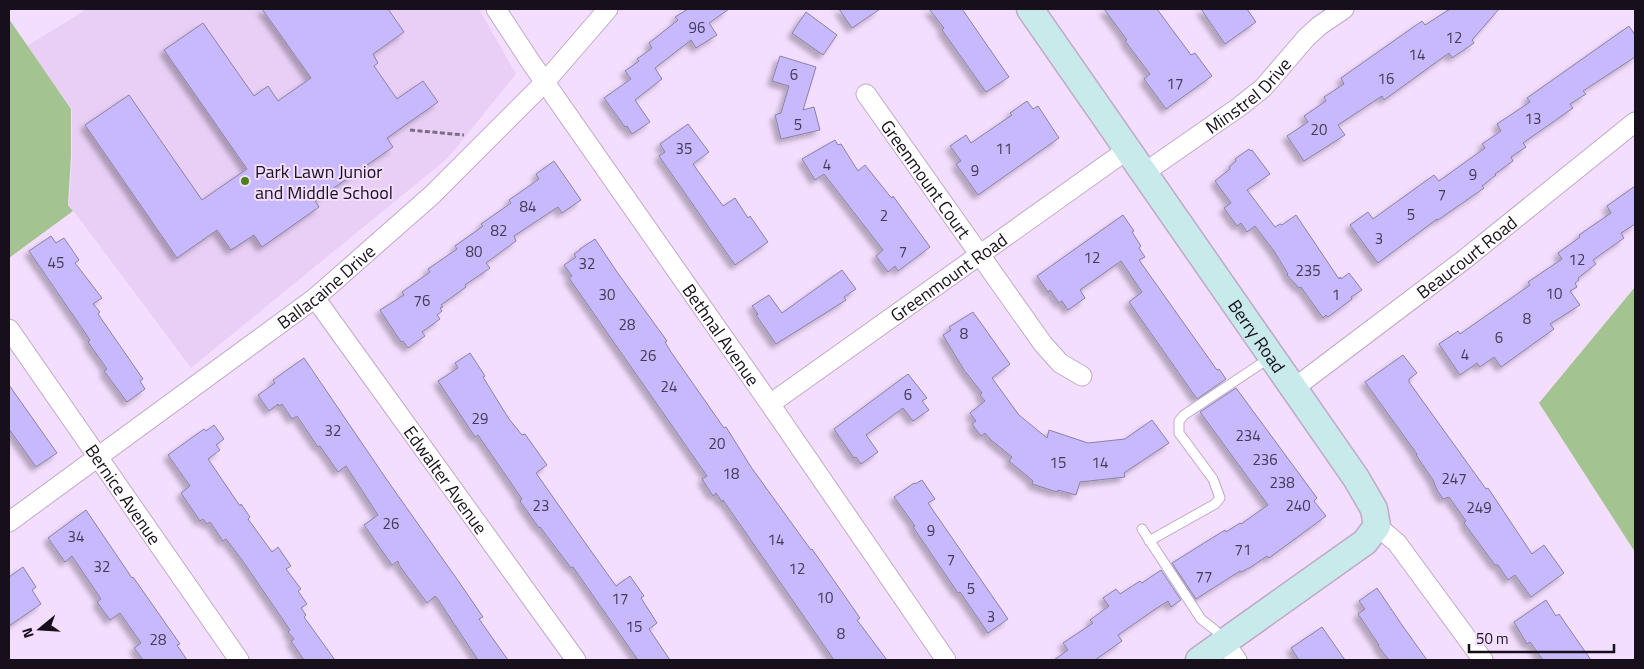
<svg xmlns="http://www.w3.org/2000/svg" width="1644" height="669" font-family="'Titillium Web',sans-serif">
<defs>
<filter id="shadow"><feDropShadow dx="-4.5" dy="4.5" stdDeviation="2.5" flood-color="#0004"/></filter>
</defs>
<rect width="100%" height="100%" fill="#f4deff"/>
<path fill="#e9cff6" d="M87,9H479L516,74L448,158L191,368L69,205L72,158V109L27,46Z"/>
<path fill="#a3c391" d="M9,19L71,109V156L68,205L73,211L9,258Z
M1635,287V552L1539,403Z"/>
<path fill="#c8b8fd" stroke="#8982a3" filter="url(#shadow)" d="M262,9H388L404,32L373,54L378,63L374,66L397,99L423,81L438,102L387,138L393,147L315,201L319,207L262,247L254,235L231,250L217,230L177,258L85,125L129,95L202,200L247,169L164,50L203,23L254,96L268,86L278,101L311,78Z
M688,9H729L709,23L717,35L696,48L691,40L655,68L662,79L635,100L650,122L632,134L627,126L625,127L604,98L631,79L625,71L639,61L637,59L652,48L649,43L678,20L675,17Z
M839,9H880L852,28Z
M929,9H962L1009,77L986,92L942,30L944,28Z
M1104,9H1157L1191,55L1195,53L1212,76L1166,109L1144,79L1150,74L1125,41L1127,40Z
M1201,9H1247L1256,22L1225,44Z
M1450,9H1499L1472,40L1474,43L1452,58L1449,53L1384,100L1382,96L1338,125L1345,135L1304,161L1287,136L1308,122L1304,116L1326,101L1324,97L1344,84L1341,78L1422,21L1425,25Z
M806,12L837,35L823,55L792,33Z
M1629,26L1635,35V57L1583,91L1586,94L1570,104L1573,108L1523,143L1526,147L1511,157L1513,161L1495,174L1496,175L1482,186L1484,188L1438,220L1437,219L1378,263L1350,225L1368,212L1373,219L1434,175L1439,181L1485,148L1482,144L1501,131L1497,124L1530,102L1527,98Z
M780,56L816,67L803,110L814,107L820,130L781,139L775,115L781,113L789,86L772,81Z
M1027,101L1033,109L1038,106L1059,138L978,195L956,164L961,161L950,146L966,135L971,143L1012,115L1010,113Z
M688,124L709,152L693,164L723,206L735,198L748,218L750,216L768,242L735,265L659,156L665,152L660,144Z
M835,140L838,145L841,144L858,171L865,165L889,195L892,198L893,196L930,247L898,271L895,266L888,272L876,256L883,250L824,174L815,180L802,159Z
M1249,149L1251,151L1252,150L1270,174L1247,190L1275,227L1280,224L1282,225L1296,215L1339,279L1340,277L1341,279L1349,273L1362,290L1351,297L1352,299L1328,317L1326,315L1323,318L1301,287L1299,288L1287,275L1288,274L1274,251L1255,226L1247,232L1241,223L1237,226L1224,208L1231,203L1215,181L1230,169L1229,167L1236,161L1235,159Z
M554,161L581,200L562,213L558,207L514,236L516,241L486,263L490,268L465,285L466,287L441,305L443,307L440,308L442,311L437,315L440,319L422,332L425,336L408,348L403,341L401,342L380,310L404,295L402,292L430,272L428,269L457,249L455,246L483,226L481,224L511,203L509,200L539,179L536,174Z
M1635,186V224L1621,233L1624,238L1593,260L1596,264L1578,278L1579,280L1575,283L1577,287L1570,291L1580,305L1550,324L1554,329L1501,367L1494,357L1480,367L1477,363L1460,375L1439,344L1458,331L1460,334L1530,285L1528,282L1562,259L1558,253L1580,237L1579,235L1611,213L1607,206Z
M1123,215L1134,231L1132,232L1141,246L1139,248L1145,257L1139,260L1217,370L1219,369L1226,379L1197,399L1129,302L1142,292L1121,261L1080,290L1085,298L1068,310L1062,301L1059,303L1050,290L1048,292L1037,276Z
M51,236L56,243L64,238L79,260L75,263L102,298L93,304L100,312L98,314L143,379L140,381L145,389L127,402L104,371L107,369L88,342L90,340L29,251Z
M595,239L617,272L667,341L665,342L671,352L724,428L726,427L751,467L811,550L812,549L860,618L857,620L887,660H834L723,500L722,502L716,493L713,496L702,479L707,476L569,278L572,276L564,265L576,257L574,254L580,250V249Z
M842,270L856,289L844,297L846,300L776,344L756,315L758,314L752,306L769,295L782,313Z
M973,312L1010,364L992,378L1019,415L1047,438L1049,430L1088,443L1125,439L1152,420L1169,443L1124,473L1125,477L1080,482L1076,495L1058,490L1057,492L1032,484L1033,481L1009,461L1012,457L991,440L985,433L981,436L972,424L976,421L970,413L985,401L980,395L982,393L964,370L943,335L951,330L949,327Z
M470,353L485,376L483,377L509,419L522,435L525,434L547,465L536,473L586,544L616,586L630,576L644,596L641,598L657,623L649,629L670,660H638L573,567L571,568L540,527L539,528L520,501L522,499L478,435L475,437L438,381L458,368L455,363Z
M1403,355L1417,373L1409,379V382L1486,489L1488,488L1532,554L1544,545L1564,573L1531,597L1515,575L1508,580L1498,565H1495L1464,523L1466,521L1449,497L1443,499L1437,490L1433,480L1416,455L1417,454L1365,382Z
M304,358L387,480L459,582L483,617L479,619L508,660H478L437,598L435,596L427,603L399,565L398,561L392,565L364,525L378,515L346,466L338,472L320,446L318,447L297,416L292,419L282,404L279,406L278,404L269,411L258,395L275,383L273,380Z
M908,374L927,398L922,401L929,410L913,421L903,408L866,435L878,452L861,464L856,457L854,458L834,429Z
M9,385L57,453L36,467L9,429Z
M1236,388L1317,498L1314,501L1326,516L1269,558L1267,556L1251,567L1241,572L1240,571L1196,599L1172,563L1225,530L1226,532L1240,523L1241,524L1268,505L1200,412Z
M214,425L224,439L216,445L220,450L208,459L240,506L241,504L250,517L248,519L272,552L278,547L291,566L286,569L301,589L298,591L307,604L301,608L306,615L304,617L335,660H304L291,641L294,639L288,632L290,630L242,560L226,539L223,541L210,522L207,524L203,519L200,521L181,493L190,486L168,455L204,429L206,431Z
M922,480L935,499L928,503L1008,619L988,633L960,592L958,593L913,527L915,526L894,497L914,483L915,484Z
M86,510L132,578L133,577L180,644L177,645L187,660H143L134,648L141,643L120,613L110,620L97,602L101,599L72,556L65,562L48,538Z
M23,567L36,587L32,590L41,604L9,626V577Z
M1161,570L1181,600L1171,607L1168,601L1154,610L1118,635L1122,641L1095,660H1054L1068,650L1063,643L1093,623L1090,620L1109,606L1103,598L1116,589L1120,594L1140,581L1142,583Z
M1377,588L1402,625L1427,660H1389L1378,646L1379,645L1358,614L1365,609L1359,601Z
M1546,600L1556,616L1559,614L1591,660H1543L1530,642L1527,644L1514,622Z
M1322,627L1345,660H1299L1291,648Z"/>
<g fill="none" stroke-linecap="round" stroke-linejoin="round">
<g stroke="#bea9c9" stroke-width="11">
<path id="lane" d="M1142,529L1201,619L1215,630L1223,640
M1149,541L1215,504L1220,498L1213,479L1179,433V421L1184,415L1271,357"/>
</g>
<g stroke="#bea9c9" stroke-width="21">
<g id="street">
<path id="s1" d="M496,9L530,61L770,404L946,660"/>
<path id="s2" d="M866,94L1043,344L1060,363L1082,376"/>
<path id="s3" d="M1144,173L1239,107L1263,88L1306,38L1319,26L1344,9"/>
<path id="s4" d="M315,298L576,660"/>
<path id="s5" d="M9,329L239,660"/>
<path id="s6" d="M1293,389L1465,259L1635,122"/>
<path id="s7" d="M770,404L1127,150"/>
<path id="s8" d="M9,522L315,298L432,195L545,82L608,9"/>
<path d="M1377,526L1397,543L1483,660"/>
<path d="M1224,642L1237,660"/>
</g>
</g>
<g stroke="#bea9c9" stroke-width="29">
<g id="secondary">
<path id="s9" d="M1030,9L1356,478L1374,509L1377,526L1365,542L1199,660"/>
</g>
</g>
<path stroke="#7c6e83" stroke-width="3" stroke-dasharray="5 2.5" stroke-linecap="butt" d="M410,130L464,135"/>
<use href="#lane" stroke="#fff" stroke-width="9"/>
<use href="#street" stroke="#fff" stroke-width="19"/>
<use href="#secondary" stroke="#c9eaea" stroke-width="26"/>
</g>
<circle fill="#49821c" stroke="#f4deff" stroke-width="2" cx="245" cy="181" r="5"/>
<g text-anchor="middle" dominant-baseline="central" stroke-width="4" stroke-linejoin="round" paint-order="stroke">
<g font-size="15" fill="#433a54">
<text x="697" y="27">96</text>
<text x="1454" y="37">12</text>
<text x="1417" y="54">14</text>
<text x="794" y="74">6</text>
<text x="1386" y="78">16</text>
<text x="1175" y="83">17</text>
<text x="1533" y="118">13</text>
<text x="798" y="124">5</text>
<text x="1319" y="129">20</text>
<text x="684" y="148">35</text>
<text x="1004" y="148">11</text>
<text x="827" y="164">4</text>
<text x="975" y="170">9</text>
<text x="1473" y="174">9</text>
<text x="1442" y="194">7</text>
<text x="528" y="206">84</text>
<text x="1411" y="214">5</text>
<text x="884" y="215">2</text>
<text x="499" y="230">82</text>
<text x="1379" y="238">3</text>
<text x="474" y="251">80</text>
<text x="903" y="251">7</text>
<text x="1092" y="257">12</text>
<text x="1577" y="259">12</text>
<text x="56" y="262">45</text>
<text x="587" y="263">32</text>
<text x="1308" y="270">235</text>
<text x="1554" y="293">10</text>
<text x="607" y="294">30</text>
<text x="1336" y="294">1</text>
<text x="422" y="300">76</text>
<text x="1527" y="318">8</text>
<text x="627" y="324">28</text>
<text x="964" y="333">8</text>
<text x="1499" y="337">6</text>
<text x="1465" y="354">4</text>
<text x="648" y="355">26</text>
<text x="669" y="386">24</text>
<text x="908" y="394">6</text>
<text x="480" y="418">29</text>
<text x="333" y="430">32</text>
<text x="1248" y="435">234</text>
<text x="717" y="443">20</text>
<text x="1265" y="459">236</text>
<text x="1058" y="462">15</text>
<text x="1100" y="462">14</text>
<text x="731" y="473">18</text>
<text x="1454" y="478">247</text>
<text x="1282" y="482">238</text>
<text x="541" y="505">23</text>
<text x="1298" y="505">240</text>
<text x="1479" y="507">249</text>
<text x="391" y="523">26</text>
<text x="931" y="530">9</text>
<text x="76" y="536">34</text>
<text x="776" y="539">14</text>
<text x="1243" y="549">71</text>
<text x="951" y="559">7</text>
<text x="102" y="566">32</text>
<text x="797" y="568">12</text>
<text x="1204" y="576">77</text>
<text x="971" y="588">5</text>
<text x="825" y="597">10</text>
<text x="620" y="598">17</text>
<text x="991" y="616">3</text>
<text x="634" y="626">15</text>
<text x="841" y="633">8</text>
<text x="158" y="639">28</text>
</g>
<g font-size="18" fill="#17101b" stroke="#f4deff">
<text stroke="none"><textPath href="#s3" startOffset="130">Minstrel Drive</textPath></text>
<text stroke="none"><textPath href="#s2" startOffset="104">Greenmount Court</textPath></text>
<text stroke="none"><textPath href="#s6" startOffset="218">Beaucourt Road</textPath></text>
<text stroke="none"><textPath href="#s7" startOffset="219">Greenmount Road</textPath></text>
<text stroke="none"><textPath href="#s8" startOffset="395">Ballacaine Drive</textPath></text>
<text stroke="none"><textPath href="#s1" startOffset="396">Bethnal Avenue</textPath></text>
<text stroke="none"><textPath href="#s9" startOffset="398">Berry Road</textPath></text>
<text stroke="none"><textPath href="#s4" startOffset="224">Edwalter Avenue</textPath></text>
<text stroke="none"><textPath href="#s5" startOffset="201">Bernice Avenue</textPath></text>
</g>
<g font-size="18" fill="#17101b" stroke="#f4deff" text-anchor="start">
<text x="255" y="171">Park Lawn Junior<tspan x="255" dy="21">and Middle School</tspan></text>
</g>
</g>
<rect width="1644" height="669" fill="none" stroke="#17101b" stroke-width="20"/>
<g transform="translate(40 629) rotate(252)" stroke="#f4deff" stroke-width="4" paint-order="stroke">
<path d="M0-4L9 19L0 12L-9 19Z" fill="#17101b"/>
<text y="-8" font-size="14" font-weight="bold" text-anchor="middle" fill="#17101b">N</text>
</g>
<path d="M1469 644v8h145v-8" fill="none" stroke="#17101b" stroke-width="2.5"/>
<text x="1476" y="644" font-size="15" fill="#17101b" stroke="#f4deff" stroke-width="4" paint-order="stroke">50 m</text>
</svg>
